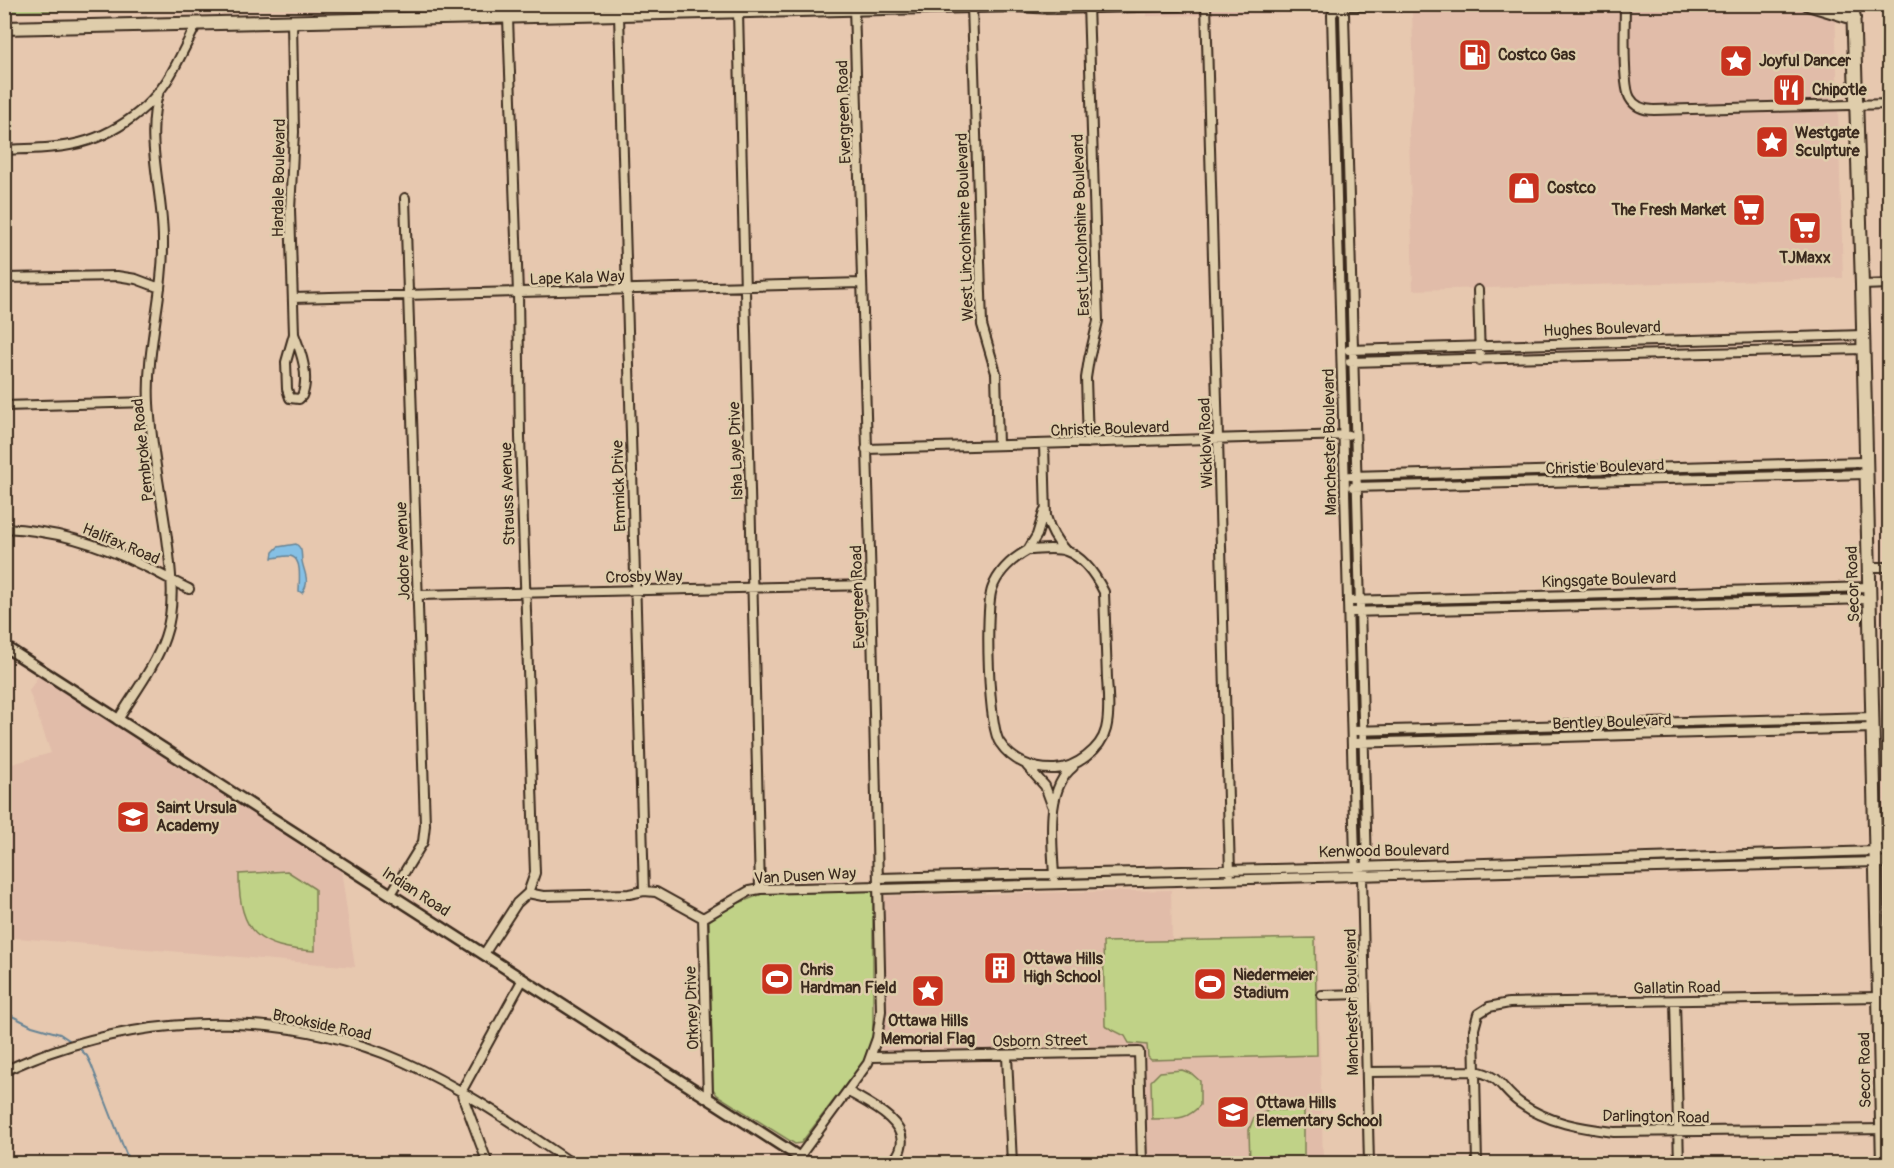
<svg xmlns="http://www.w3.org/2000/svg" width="1894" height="1168" font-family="Pangolin,sans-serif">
<rect width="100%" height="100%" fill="#e7c8af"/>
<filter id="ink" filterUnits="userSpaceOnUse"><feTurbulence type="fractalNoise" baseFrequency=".0167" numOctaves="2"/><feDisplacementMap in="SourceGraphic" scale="12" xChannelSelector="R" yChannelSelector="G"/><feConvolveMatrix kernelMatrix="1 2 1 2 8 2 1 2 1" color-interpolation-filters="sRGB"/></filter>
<g filter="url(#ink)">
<path fill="#e1bca9" d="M1389,4V11L1147,16V5Z
M1718,4H1830L1835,7L1843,278L1413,290L1409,130L1414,87L1412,10Z
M39,675L341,869L355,967L5,937V766L51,753L29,691Z
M1171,890L1172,942L1317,940L1323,1163H1147L1143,1053L1138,1051L886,1052L881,1049L885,896Z"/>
<path fill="#c0d287" stroke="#7e7e52" stroke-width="1.5" d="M4,5L5,4L315,5L5,12Z
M1730,52H1742V70H1731Z
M287,871L315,889V951C259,948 238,933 239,874Z
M873,891V1036L864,1061L801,1143L795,1144L717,1095L713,1089L709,921L731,906L762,894Z
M1315,938L1317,1055L1151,1060L1148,1057L1147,1045L1129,1043L1125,1036L1105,1026L1103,942Z
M1182,1070L1192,1074L1200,1081V1105C1186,1122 1173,1118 1152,1119L1151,1081L1160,1072Z
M1270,1110H1304V1158L1299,1163H1250L1249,1130L1254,1117Z"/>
<path fill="#85c0e5" stroke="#678495" stroke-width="1.5" d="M296,544C303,549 301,553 302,561C304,573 311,581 302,593L299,591C299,582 302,561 293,557C288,554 278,558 272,558L273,552L278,547Z"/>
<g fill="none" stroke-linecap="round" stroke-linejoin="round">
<path stroke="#678495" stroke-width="2" d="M4,1012L32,1026L60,1034L72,1042
M77,1046L87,1056L91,1064L130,1164"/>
<g stroke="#3b2a1e" stroke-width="12">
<path id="minor" d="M497,4L498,18
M1206,4L1230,873
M1338,4L1332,15L1355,858L1356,867L1358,871
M1625,4C1625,23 1622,85 1630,98C1635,107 1644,110 1654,110L1890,104
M972,6L982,325L996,373L998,445
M1338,7L1344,14L1367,867L1362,877L1369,1164
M738,12L760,889
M619,15L644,891
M292,22L294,132L290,210L294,334L286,362L287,389L290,398L299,399L302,396C310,377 301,352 294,334
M4,150C24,149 45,149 64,146C108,140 149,112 171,74C180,58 188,41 196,25
M4,278L117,276L136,279L160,288
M1862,285L1890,284
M1478,290L1480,360
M293,298L862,283
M1349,350L1863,335
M1350,362L1863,349
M4,406L149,402
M1088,443L1086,378L1089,359L1098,321L1088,4
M1044,444L1046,516C1050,530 1055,540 1065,550
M866,449L1348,435
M1351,476L1865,462
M1353,487L1866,474
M4,528C54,530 100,544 144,566C159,573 174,582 189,589
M1028,550C1039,550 1056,547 1066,551C1084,557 1096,576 1104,592C1105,621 1106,650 1107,679C1108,695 1110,713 1106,729C1101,750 1075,768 1055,769C1033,770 1012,761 1000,743C988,727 985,609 992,589C998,572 1012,559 1028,550Z
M1028,550L1037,535L1044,512
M1869,567H1890
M418,595L871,585
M1348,601L1870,587
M1349,612L1870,599
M118,720C134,693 155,667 165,637C176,606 171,570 167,538C161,494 151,446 149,403C146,348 164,294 163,240C163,190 144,140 159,91
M1352,731L1873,717
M1352,743L1874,728
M1027,766L1045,786L1052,805
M878,878L1356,867L1877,851
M1054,878C1053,844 1044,790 1073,767
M879,889L1877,862
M528,893L543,896L629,894L644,891L656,892L703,918
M391,894L423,842L425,825L405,198
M703,918L749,891L760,889L879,886
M703,918L708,1096
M484,954L517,903L528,893L535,873L520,437L518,293L508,18
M1322,995L1365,994
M1675,1001L1679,1164
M1007,1056L1012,1164
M871,1057L1139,1052L1142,1164
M4,1071C20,1064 35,1057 51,1052C164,1013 292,1013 402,1061C463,1088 518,1127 573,1164
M1367,1072L1475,1071C1502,1076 1501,1090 1520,1103C1548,1123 1581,1128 1614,1132L1890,1129
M849,1092C867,1103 908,1121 901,1147C900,1153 895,1158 892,1164
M488,1164L461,1092L523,979
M794,1164L868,1063L877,1038L881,1011L871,585L854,6
M1477,1164L1474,1029L1478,1014L1489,1007L1509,1003L1880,997"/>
</g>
<g stroke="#3b2a1e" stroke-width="14">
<path id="tertiary" d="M4,646L810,1164
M1877,851H1890
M1877,862H1890"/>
</g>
<g stroke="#3b2a1e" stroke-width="16">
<path id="primary" d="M1347,4H1414
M1808,4L1854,18
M1853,4L1862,285L1883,1164
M4,28L1016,5L1054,7L1180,4"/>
</g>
<use href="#minor" stroke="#dfcdab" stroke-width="8"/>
<use href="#tertiary" stroke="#dfcdab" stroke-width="9"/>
<use href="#primary" stroke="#dfcdab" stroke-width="12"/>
</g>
</g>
<defs>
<g id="fuel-square" transform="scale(1.725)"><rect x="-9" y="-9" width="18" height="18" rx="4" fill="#c8321e" stroke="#dfcdab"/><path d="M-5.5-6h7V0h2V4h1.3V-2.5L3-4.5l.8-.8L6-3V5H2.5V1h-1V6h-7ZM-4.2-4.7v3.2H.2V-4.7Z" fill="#fff"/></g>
<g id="sight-square" transform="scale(1.725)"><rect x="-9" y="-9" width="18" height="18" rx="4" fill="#c8321e" stroke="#dfcdab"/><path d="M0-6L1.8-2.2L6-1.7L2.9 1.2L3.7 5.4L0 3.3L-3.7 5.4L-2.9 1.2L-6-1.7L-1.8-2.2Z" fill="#fff"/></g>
<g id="restaurant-square" transform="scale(1.725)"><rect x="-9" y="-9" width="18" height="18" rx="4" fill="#c8321e" stroke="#dfcdab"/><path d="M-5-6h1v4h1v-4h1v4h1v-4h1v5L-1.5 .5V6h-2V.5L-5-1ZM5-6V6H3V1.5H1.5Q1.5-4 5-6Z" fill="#fff"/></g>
<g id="shop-square" transform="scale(1.725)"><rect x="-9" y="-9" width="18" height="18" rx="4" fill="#c8321e" stroke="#dfcdab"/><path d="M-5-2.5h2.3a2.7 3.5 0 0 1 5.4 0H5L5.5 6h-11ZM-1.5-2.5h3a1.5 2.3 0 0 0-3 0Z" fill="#fff"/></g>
<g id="supermarket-square" transform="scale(1.725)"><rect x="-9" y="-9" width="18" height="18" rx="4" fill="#c8321e" stroke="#dfcdab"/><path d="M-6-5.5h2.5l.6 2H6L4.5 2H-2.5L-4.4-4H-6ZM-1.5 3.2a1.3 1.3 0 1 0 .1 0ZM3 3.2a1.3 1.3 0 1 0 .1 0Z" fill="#fff"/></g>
<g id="school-square" transform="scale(1.725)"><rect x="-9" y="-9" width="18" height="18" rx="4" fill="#c8321e" stroke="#dfcdab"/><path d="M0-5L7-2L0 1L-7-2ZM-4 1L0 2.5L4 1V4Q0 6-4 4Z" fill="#fff"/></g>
<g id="building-square" transform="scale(1.725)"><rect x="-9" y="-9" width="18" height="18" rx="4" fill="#c8321e" stroke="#dfcdab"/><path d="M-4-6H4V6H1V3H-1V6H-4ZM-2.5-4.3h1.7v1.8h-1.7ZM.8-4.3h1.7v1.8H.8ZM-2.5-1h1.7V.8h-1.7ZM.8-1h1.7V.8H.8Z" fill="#fff"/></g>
<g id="stadium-square" transform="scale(1.725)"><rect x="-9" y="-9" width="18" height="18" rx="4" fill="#c8321e" stroke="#dfcdab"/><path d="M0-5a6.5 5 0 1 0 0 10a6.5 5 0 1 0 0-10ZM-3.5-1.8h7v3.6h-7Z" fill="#fff"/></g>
</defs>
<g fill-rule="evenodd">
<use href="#fuel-square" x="1475" y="55"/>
<use href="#sight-square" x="1736" y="61"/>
<use href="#restaurant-square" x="1789" y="90"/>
<use href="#sight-square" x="1772" y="142"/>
<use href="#shop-square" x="1524" y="188"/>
<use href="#supermarket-square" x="1749" y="210"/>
<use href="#supermarket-square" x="1805" y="228"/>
<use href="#school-square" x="133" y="817"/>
<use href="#building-square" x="1000" y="968"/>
<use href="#stadium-square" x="777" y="979"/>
<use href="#stadium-square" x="1210" y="984"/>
<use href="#sight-square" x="928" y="991"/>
<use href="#school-square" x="1233" y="1112"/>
</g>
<g text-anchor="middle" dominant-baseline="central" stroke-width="5" stroke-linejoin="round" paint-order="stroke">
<g font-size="16" font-weight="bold" fill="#3b2a1e" stroke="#dfcdab" text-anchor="start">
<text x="1498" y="55">Costco Gas</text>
<text x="1759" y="61">Joyful Dancer</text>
<text x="1812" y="90">Chipotle</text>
<text x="1795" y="133">Westgate<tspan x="1795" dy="18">Sculpture</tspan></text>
<text x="1547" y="188">Costco</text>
<text x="1726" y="210" text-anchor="end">The Fresh Market</text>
<text x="1805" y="258" text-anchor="middle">TJMaxx</text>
<text x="156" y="808">Saint Ursula<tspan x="156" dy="18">Academy</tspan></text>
<text x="1023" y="959">Ottawa Hills<tspan x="1023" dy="18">High School</tspan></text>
<text x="800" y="970">Chris<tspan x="800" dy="18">Hardman Field</tspan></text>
<text x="1233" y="975">Niedermeier<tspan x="1233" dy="18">Stadium</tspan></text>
<text x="928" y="1021" text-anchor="middle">Ottawa Hills<tspan x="928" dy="18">Memorial Flag</tspan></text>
<text x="1256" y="1103">Ottawa Hills<tspan x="1256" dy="18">Elementary School</tspan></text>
</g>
<g font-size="16" fill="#3b2a1e" stroke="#dfcdab">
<text transform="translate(844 112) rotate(-92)">Evergreen Road</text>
<text transform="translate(279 178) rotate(-89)">Hardale Boulevard</text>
<text transform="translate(1081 225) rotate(-92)">East Lincolnshire Boulevard</text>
<text transform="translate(965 227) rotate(-92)">West Lincolnshire Boulevard</text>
<text transform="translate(577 278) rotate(-2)">Lape Kala Way</text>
<text transform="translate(1602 329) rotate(-2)">Hughes Boulevard</text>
<text transform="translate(1110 429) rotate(-2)">Christie Boulevard</text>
<text transform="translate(1330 442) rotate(-91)">Manchester Boulevard</text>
<text transform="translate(1206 443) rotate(-92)">Wicklow Road</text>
<text transform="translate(143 450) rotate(-96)">Pembroke Road</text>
<text transform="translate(736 451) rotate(-92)">Isha Laye Drive</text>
<text transform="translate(1605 467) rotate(-2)">Christie Boulevard</text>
<text transform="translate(619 486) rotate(-92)">Emmick Drive</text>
<text transform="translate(508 494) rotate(-92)">Strauss Avenue</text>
<text transform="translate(121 544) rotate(23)">Halifax Road</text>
<text transform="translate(403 551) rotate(-92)">Jodore Avenue</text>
<text transform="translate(644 577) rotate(-1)">Crosby Way</text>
<text transform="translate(1609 580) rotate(-2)">Kingsgate Boulevard</text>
<text transform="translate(1853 584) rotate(-92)">Secor Road</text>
<text transform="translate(858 597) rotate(-92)">Evergreen Road</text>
<text transform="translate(1612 722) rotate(-2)">Bentley Boulevard</text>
<text transform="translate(1384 851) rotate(-1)">Kenwood Boulevard</text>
<text transform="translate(805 876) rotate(-3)">Van Dusen Way</text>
<text transform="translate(416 892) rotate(33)">Indian Road</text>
<text transform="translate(1677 988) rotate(-1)">Gallatin Road</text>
<text transform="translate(1352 1002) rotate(-91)">Manchester Boulevard</text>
<text transform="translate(692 1008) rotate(-92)">Orkney Drive</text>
<text transform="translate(322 1025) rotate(12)">Brookside Road</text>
<text transform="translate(1040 1041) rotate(-1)">Osborn Street</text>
<text transform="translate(1865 1070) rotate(-91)">Secor Road</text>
<text transform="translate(1656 1117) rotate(1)">Darlington Road</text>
</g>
</g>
<rect width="1894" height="1168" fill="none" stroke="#dfcdab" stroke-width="24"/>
<rect x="12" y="12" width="1870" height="1144" fill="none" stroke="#3b2a1e" stroke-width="2" filter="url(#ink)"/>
</svg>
